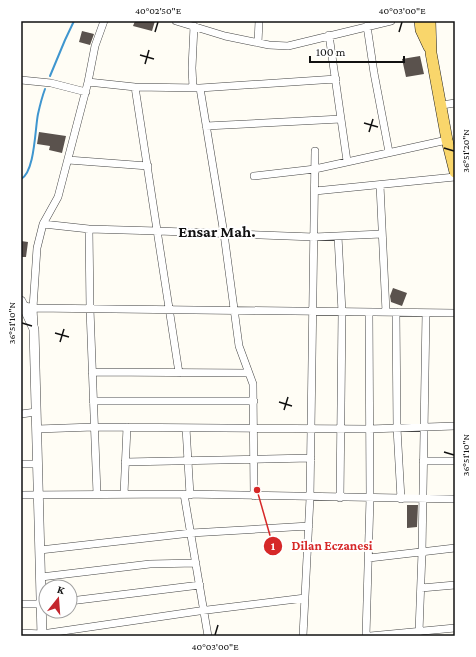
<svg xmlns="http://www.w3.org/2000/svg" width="476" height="657" font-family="'Crimson Pro',serif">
<rect width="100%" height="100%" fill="#fffdf5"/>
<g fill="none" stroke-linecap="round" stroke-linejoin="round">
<path stroke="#3f96cf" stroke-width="2" d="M50,76L65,40L74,21
M21,179C35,172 35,128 38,114C40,105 42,97 45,89"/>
</g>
<path fill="#5a524d" d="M135,21H155L152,31L133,26Z
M82,31L94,34L90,45L79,42Z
M420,56L424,74L406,77L402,59Z
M39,132L66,136L62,153L49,150L50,146L37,144Z
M21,241L28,242L26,257H21Z
M393,288L407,293L402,306L391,302L390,296Z
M407,505H418L417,527L407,528Z"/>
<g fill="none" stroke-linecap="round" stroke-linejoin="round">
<g stroke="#444" stroke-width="8">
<path id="minor" d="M176,21L225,36L269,45L288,46L391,21
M367,26L374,73L389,152
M329,35L347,161
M258,43L259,21
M21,80L51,83L86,92
M88,82L135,87L200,88L336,79
M135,87L179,373
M193,88L192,68L194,26
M200,88L224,234L239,346L253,384L254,496
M442,105L455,103
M206,126L341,119
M68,160L148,166
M254,176L315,169L447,140
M380,185L386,312
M315,191L455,177
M43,224L89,229L158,231L314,237L382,234
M89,229L90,309L97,494
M338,236L342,312L340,498
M21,305L33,308L455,313
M396,312L397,428L401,499
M34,326L33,308L37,248L43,224L58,197L88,82L95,46L104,21
M92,372L249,373
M93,401H254
M21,414L36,412
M186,428L190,495
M37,429L94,427L369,429L455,426
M423,461H455
M125,462L311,458
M21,464H38
M124,494L127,427
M184,494L208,636
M21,495L184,494L455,499
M40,550L191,533L309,526
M369,558L455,548
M41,577L150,564L196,563
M421,588L455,585
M70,601L200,585
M21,604H46
M419,632L422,552L426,313
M21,633L42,634L199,611L305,598
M303,636L310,498L315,151
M366,636L370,498L369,312
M370,636L455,628"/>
</g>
<g stroke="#444" stroke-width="10">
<path id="tertiary" d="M21,301L34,329L42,636"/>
</g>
<g stroke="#222" stroke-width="12">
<path id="primary" d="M420,21L421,30L429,47
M430,21L431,53L447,140L455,172"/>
</g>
<use href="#minor" stroke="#fff" stroke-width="7"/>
<use href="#tertiary" stroke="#fff" stroke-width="9"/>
<use href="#primary" stroke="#f9d66b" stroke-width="11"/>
</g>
<path fill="none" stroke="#111" stroke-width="1.5" d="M155,32L158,22M399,32L402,22M140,55L154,59M145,64L149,50M364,123L378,127M369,132L373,119M444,148L454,151M22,323L32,326M55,333L69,337M60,342L64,329M279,402L292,406M284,410L288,397M444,452L454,455M215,635L218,625"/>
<g text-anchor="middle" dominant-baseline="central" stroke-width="4" stroke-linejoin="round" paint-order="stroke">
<g font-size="16" font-weight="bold" fill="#111" stroke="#fff">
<text x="217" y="231">Ensar Mah.</text>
</g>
</g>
<path fill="none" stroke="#d62828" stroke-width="1.5" d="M257 490L273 546"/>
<g fill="#d62828" stroke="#fff" stroke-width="1.5">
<circle cx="257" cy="490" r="4"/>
<circle cx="273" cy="546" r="10"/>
</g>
<g font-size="12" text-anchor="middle" font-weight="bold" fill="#fff">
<text x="273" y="550">1</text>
</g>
<g font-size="13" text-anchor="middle" font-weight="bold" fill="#d62828" stroke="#fff" stroke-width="4" stroke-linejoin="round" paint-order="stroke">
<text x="332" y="550">Dilan Eczanesi</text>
</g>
<rect width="476" height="657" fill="none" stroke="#ffffff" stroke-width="44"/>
<g transform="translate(58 599) rotate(17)"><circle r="19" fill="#ffffff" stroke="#a0a0a0"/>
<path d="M0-3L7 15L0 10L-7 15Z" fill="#c4262e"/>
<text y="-6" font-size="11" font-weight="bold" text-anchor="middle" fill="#111111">K</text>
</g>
<path d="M310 56v6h94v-6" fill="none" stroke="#111111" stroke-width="2"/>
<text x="316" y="56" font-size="12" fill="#111111" stroke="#ffffff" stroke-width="3" paint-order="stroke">100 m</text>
<rect x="22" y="22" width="432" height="613" fill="none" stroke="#111" stroke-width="1.5"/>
<g font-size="10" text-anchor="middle" fill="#111">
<text x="158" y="14">40°02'50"E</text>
<text x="402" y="14">40°03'00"E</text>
<text transform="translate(465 151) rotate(-90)" y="4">36°51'20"N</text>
<text transform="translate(11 323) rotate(-90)" y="4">36°51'10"N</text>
<text transform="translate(465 455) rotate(-90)" y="4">36°51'10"N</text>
<text x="215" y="650">40°03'00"E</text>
</g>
</svg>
